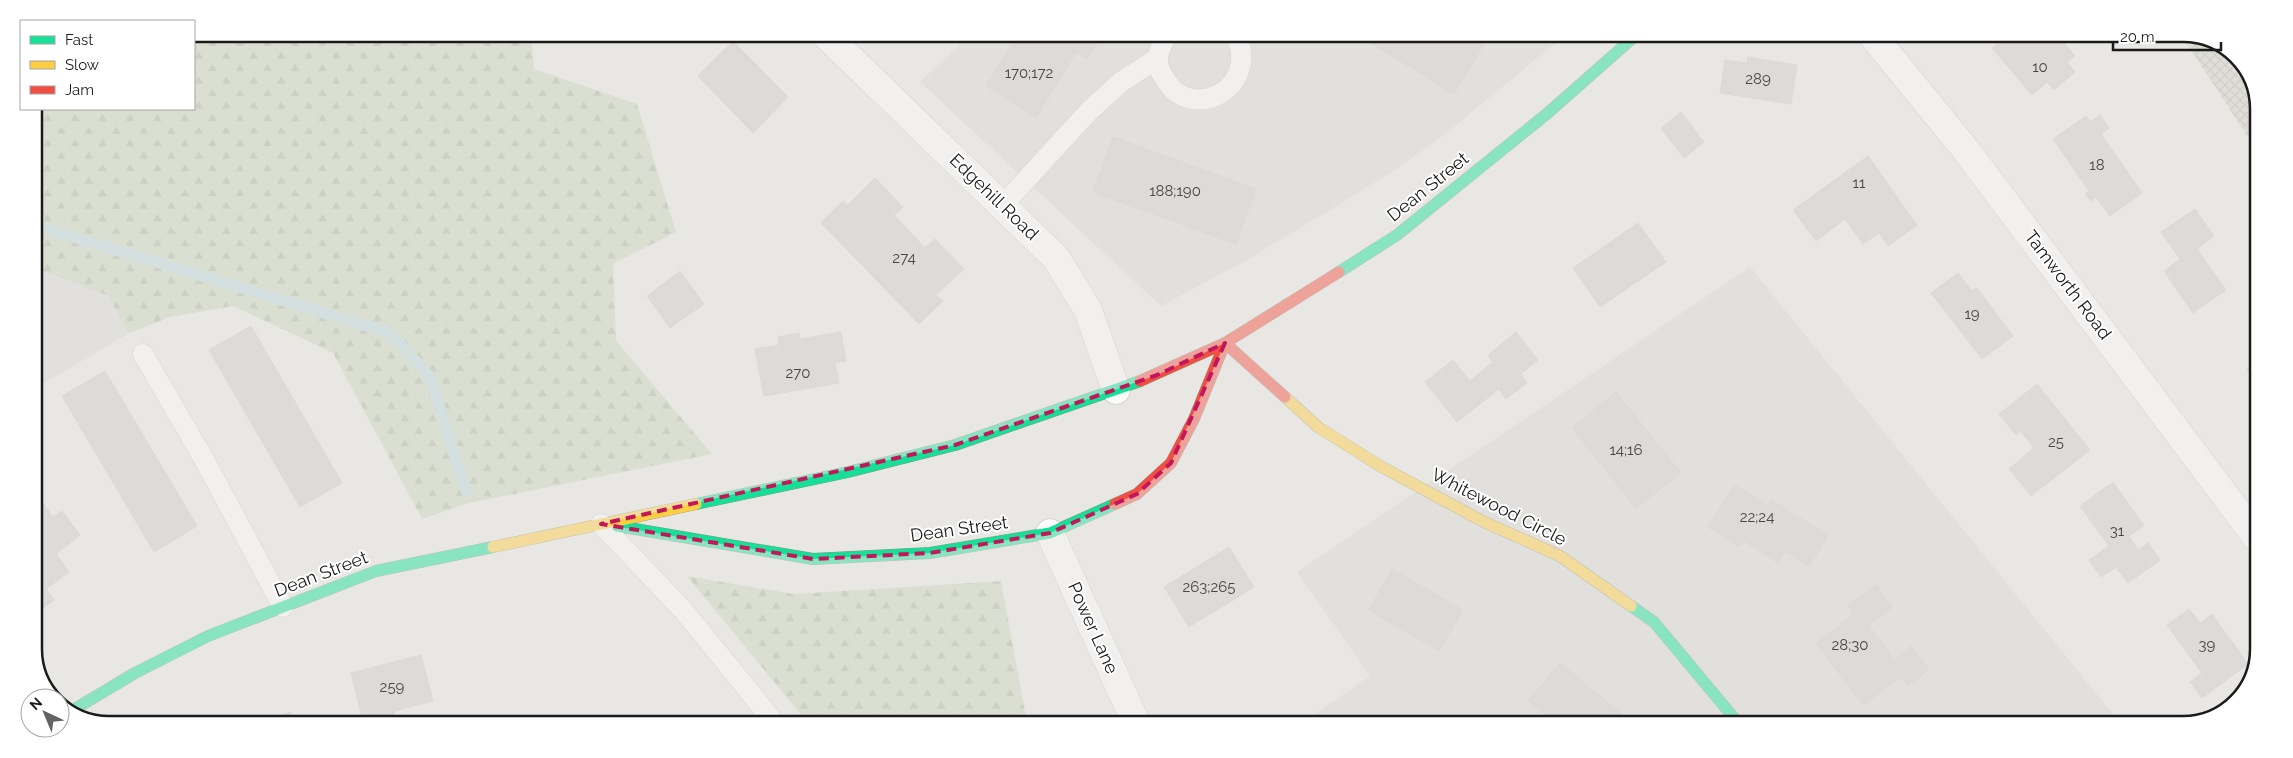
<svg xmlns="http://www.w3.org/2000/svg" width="2293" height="758" font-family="Raleway,sans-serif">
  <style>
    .residential { fill: #d8d7d5 }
    .construction { fill: url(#construction-cross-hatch) }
    .forest { fill: url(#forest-firs) }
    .parking { fill: #d9d8d7 }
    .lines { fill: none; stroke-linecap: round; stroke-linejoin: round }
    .stream { stroke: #b9d7da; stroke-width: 11 }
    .building { fill: #cecbc9; stroke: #ccc8c5 }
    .lane-casing { stroke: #c0bfbe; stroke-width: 21 }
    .street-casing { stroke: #c0bfbe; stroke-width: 29 }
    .fast-casing { stroke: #91917e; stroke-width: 12 }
    .slow-casing { stroke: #91917e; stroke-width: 12 }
    .jam-casing { stroke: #91917e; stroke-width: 12 }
    .lane { stroke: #fcfbfb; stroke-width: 20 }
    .street { stroke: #fcfbfb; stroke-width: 28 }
    .fast { stroke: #16e098; stroke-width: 11 }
    .slow { stroke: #ffcf43; stroke-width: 11 }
    .jam { stroke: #f24e42; stroke-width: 11 }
    .marked { fill: none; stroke: #c2185b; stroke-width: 4; stroke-dasharray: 10 6; stroke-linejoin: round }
    .labels { text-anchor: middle; stroke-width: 4; stroke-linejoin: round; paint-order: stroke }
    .number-label { font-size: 15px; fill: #484746 }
    .street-label { font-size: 18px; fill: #1b1b1b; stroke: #fff }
    .rim { fill: none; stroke: #1b1b1b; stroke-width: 2.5 }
  </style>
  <defs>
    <pattern id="construction-cross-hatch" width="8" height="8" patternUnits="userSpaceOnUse" patternTransform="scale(1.25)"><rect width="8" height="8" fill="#d2d0c6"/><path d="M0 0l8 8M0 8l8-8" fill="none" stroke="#b4b2aa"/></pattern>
    <pattern id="forest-firs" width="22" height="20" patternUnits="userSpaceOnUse" patternTransform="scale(1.25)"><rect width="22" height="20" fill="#c7d6bb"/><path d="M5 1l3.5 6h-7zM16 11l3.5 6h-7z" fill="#aab7a0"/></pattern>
  </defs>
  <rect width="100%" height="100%" fill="#e9e7e4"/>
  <path class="residential" d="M970 35 1564 36 1443 136 1389 174 1247 260 1161 306 920 82Z
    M1750 267 2121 724 1302 723 1370 676 1297 572Z"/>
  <path class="construction" d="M2182 36H2203L2241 60 2259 105V154Z"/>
  <path class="forest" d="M194 34H531L534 69 637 104 676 232 613 264 616 341 712 454 469 503 422 519 333 353 233 306 170 317 128 334 108 296 34 268V109H194Z
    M687 576 794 594 1001 581 1027 723 807 722Z"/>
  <path class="parking" d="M34 268 108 296 128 334 34 389Z"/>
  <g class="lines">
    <path class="stream" d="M34 225 390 333 430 377 466 491"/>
  </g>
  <path class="building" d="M1018 35H1103L1087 59 1076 52 1036 118 986 86Z
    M1358 35H1470L1484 44 1454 94Z
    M2006 36H2058L2075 56 2067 62 2075 72 2054 90 2047 82 2032 95 1992 48Z
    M733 41 788 97 753 133 698 76Z
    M1748 57 1797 65 1791 104 1720 93 1725 60 1747 63Z
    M1681 112 1704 142 1684 158 1661 128Z
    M2100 115 2109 128 2101 134 2142 193 2110 216 2096 197 2091 201 2085 194 2089 191 2053 139 2086 116 2090 122Z
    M1113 137 1256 189 1236 244 1093 192Z
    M1868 156 1917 225 1888 246 1879 233 1863 244 1845 219 1816 241 1793 210Z
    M875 178 903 207 894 215 925 248 935 239 964 269 936 295 943 301 919 324 821 223 843 201 847 206Z
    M2195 209 2214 236 2197 249 2226 290 2193 313 2164 271 2180 259 2161 232Z
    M1638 223 1666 262 1600 307 1573 268Z
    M680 271 704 304 670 328 647 296Z
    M1958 273 1972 291 1977 288 2013 336 1982 359 1931 293Z
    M251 326 342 483 300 507 209 350Z
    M841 332 846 361 835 363 839 383 764 396 755 349 779 345 778 337 799 333 800 339Z
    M1516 332 1538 360 1521 374 1527 383 1506 399 1499 389 1457 422 1425 382 1453 360 1470 381 1493 362 1488 355Z
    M2258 361V383L2247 369Z
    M105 371 197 526 154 552 62 396Z
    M2037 384 2090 450 2031 496 2009 469 2034 448 2021 431 2016 435 1999 414Z
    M1616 392 1681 473 1636 508 1572 428Z
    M2113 482 2144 526 2129 536 2138 550 2148 543 2160 560 2128 583 2116 567 2101 577 2089 560 2109 546 2080 506Z
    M1735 485 1768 506 1772 500 1828 536 1809 566 1786 551 1778 563 1743 540 1739 547 1708 527Z
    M34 491 53 517 62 511 80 535 56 554 69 572 46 589 54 600 36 613Z
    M1229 547 1254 587 1189 627 1164 587Z
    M1392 569 1463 610 1439 651 1369 610Z
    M1876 585 1892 607 1869 625 1894 660 1912 646 1929 670 1908 686 1901 677 1863 705 1816 643 1854 614 1848 606Z
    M2189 609 2200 623 2212 614 2248 664 2202 698 2190 682 2202 673 2167 625Z
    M421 655 433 701 394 711 397 722H363L351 673Z
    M1560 663 1622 714 1614 724 1555 723 1528 701Z
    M290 712 295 722H266Z"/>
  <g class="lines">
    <defs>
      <path id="lane" d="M1166 35C1163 42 1159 50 1158 57 1157 65 1161 73 1165 79 1190 123 1261 90 1236 35
        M1003 205 1089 111 1121 82 1158 58
        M143 354 205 461 283 607
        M601 524 683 610 774 722"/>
      <path id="street" d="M826 35 1056 258 1088 310 1116 390
        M1873 36 1965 149 2257 538
        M1050 533 1136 723"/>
      <path id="fast" d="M1339 272 1397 235 1549 112 1635 36
        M696 504 848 472 955 445 1140 381
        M617 526 813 559 930 553 1050 533 1115 504
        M1631 606 1654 622 1739 724
        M73 710 135 673 208 636 376 571 493 547"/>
      <path id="slow" d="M1285 397 1318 427 1380 466 1484 522 1560 556 1631 606
        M493 547 696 504"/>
      <path id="jam" d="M1140 381 1225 343 1339 272
        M1115 504 1137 494 1171 463 1194 419 1225 343 1285 397"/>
    </defs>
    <use href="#lane" class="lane-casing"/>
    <use href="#street" class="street-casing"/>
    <use href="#fast" class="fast-casing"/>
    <use href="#slow" class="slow-casing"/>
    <use href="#jam" class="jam-casing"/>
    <use href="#lane" class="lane"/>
    <use href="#street" class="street"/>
    <use href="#fast" class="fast"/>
    <use href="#slow" class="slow"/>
    <use href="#jam" class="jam"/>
  </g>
  <path d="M0 0H2293V758H0ZM1225 343 1171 463 1137 494 1050 533 930 553 813 559 601 524 955 445 1157 375Z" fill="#e9e7e4" fill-opacity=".55" fill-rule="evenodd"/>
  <path class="marked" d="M1225 343 1171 463 1137 494 1050 533 930 553 813 559 601 524 955 445 1157 375Z"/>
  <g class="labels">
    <g class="number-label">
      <text x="2040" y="72">10</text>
      <text x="1029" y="78">170;172</text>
      <text x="1758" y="84">289</text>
      <text x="2097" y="170">18</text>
      <text x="1859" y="188">11</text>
      <text x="1175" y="196">188;190</text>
      <text x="904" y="263">274</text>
      <text x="1972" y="319">19</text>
      <text x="798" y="378">270</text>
      <text x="2056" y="447">25</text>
      <text x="1626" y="455">14;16</text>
      <text x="1757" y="522">22;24</text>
      <text x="2117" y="536">31</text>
      <text x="1209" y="592">263;265</text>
      <text x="1850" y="650">28;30</text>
      <text x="2207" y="650">39</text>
      <text x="392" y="692">259</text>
    </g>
    <g class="street-label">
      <text transform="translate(1428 187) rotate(-39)" y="6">Dean Street</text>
      <text transform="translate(994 197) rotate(44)" y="6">Edgehill Road</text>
      <text transform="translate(2068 285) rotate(53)" y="6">Tamworth Road</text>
      <text transform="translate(1499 507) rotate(27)" y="6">Whitewood Circle</text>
      <text transform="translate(959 529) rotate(-8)" y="6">Dean Street</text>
      <text transform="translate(321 574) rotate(-21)" y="6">Dean Street</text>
      <text transform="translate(1093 628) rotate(66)" y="6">Power Lane</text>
    </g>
  </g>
  <path d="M0 0H2293V758H0ZM109 42H2183A67 67 0 0 1 2250 109V649A67 67 0 0 1 2183 716H109A67 67 0 0 1 42 649V109A67 67 0 0 1 109 42Z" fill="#fff" fill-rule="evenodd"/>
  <path class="rim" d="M109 42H2183A67 67 0 0 1 2250 109V649A67 67 0 0 1 2183 716H109A67 67 0 0 1 42 649V109A67 67 0 0 1 109 42Z"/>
  <rect x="20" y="20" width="175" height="90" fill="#ffffff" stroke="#a4a4a4"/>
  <rect x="30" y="36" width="25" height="8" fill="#16e098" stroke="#a4a4a4"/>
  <text x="65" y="45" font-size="15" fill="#1b1b1b">Fast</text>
  <rect x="30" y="61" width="25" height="8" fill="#ffcf43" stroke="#a4a4a4"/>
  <text x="65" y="70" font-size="15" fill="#1b1b1b">Slow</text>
  <rect x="30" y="86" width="25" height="8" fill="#f24e42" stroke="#a4a4a4"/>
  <text x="65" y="95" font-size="15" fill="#1b1b1b">Jam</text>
  <g transform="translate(45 713) rotate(316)"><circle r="24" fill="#ffffff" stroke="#a4a4a4"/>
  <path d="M0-4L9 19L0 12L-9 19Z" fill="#636261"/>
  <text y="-8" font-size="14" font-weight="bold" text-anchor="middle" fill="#1b1b1b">N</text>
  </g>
  <path d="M2113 42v8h108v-8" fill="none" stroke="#1b1b1b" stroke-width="2.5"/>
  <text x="2120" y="42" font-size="15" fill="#1b1b1b" stroke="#ffffff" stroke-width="4" paint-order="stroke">20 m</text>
</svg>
